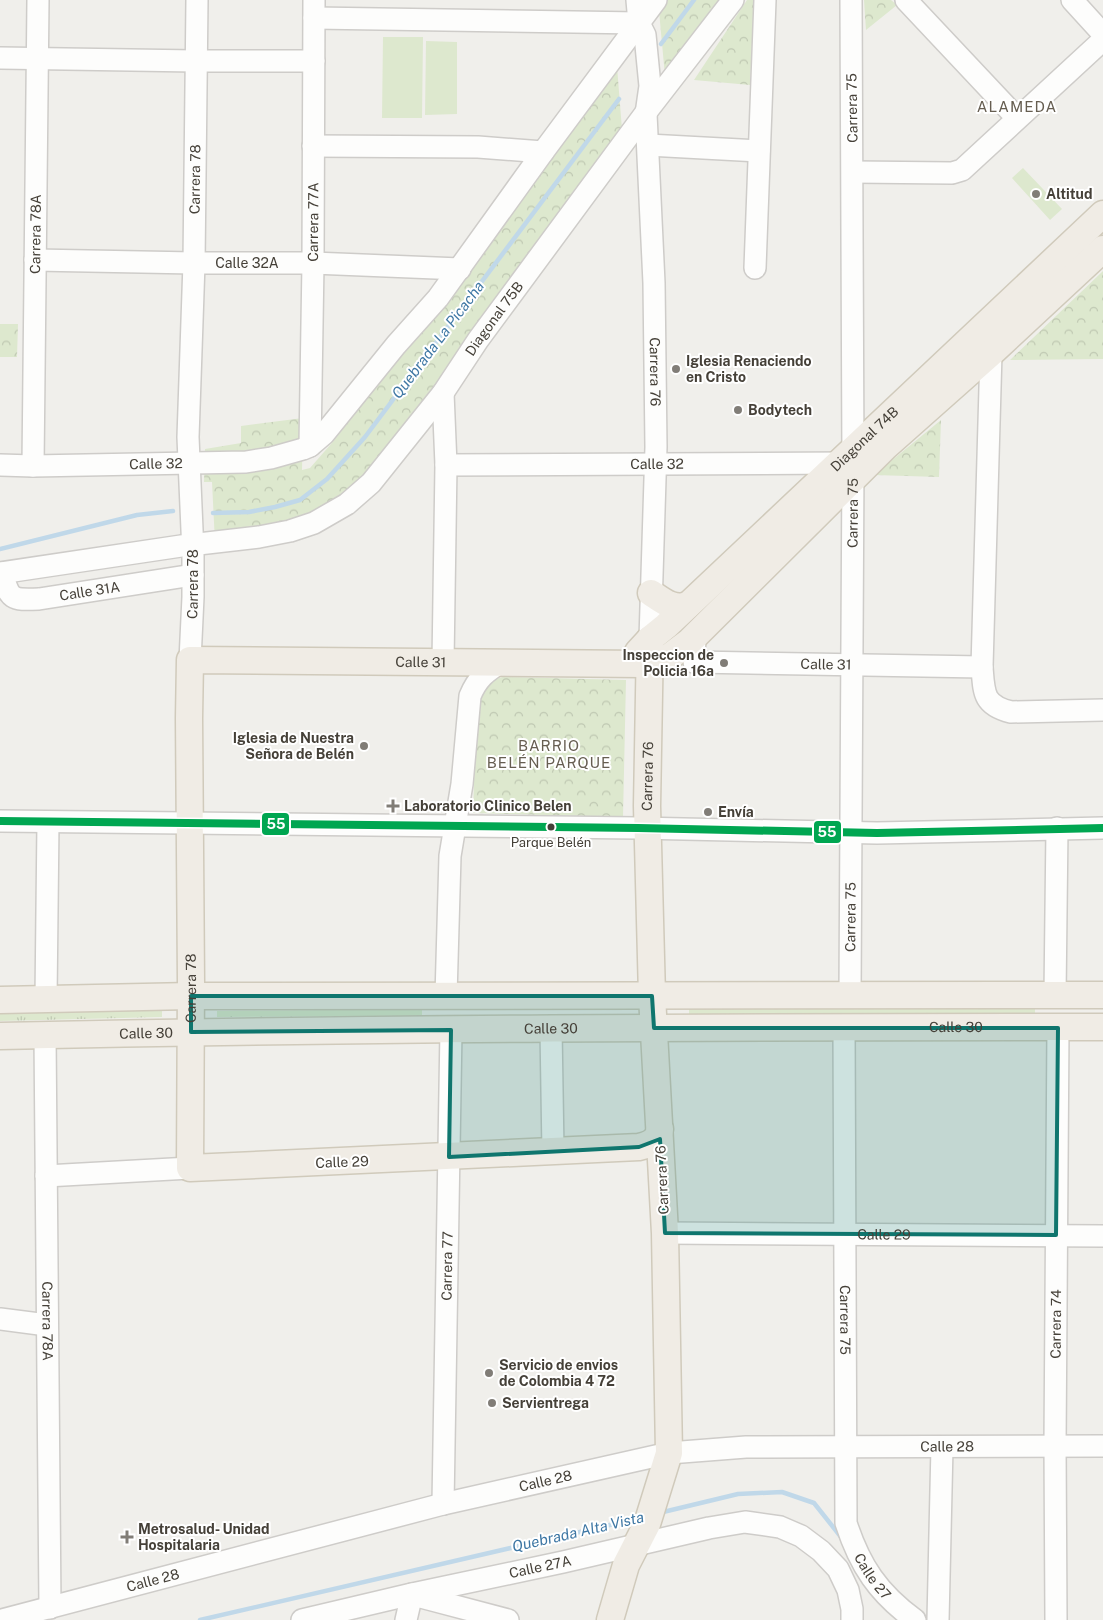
<svg xmlns="http://www.w3.org/2000/svg" width="1103" height="1620" font-family="'Public Sans',sans-serif">
  <style>
    .grass { fill: url(#grass-tufts) }
    .forest { fill: url(#forest-crowns) }
    .garden { fill: #dde8ce }
    .lines { fill: none; stroke-linecap: round; stroke-linejoin: round }
    .stream { stroke: #c0d8e9; stroke-width: 4.5 }
    .minor-casing { stroke: #ceccc9; stroke-width: 24 }
    .major-casing { stroke: #d0cabb; stroke-width: 29 }
    .minor { stroke: #fdfdfc; stroke-width: 21 }
    .major { stroke: #f0ece5; stroke-width: 26 }
    .bus-1-casing { stroke: #fff; stroke-width: 11 }
    .bus-1 { stroke: #00a651; stroke-width: 8 }
    .marked { fill: #0f766e; fill-opacity: 0.2; stroke: #0f766e; stroke-width: 4; stroke-linejoin: round }
    .poi-dot { fill: #817d77; stroke: #fff; stroke-width: 2 }
    .bus-dot { fill: #454038; stroke: #fff; stroke-width: 2 }
    .labels { text-anchor: middle; stroke-width: 4; stroke-linejoin: round; paint-order: stroke }
    .bus-label { font-size: 13px; fill: #454038; stroke: #fff }
    .street-label { font-size: 14px; fill: #454038; stroke: #fff }
    .poi-label { font-size: 14px; font-weight: bold; fill: #454038; stroke: #fff; text-anchor: start }
    .neighbourhood-label { font-size: 15px; letter-spacing: 1px; fill: #665e51; stroke: #fff }
    .water-label { font-size: 15px; font-style: italic; fill: #3e77a4; stroke: #fff }
    .line-badge { stroke: #fff; stroke-width: 2 }
    .badge-label { font-size: 14px; text-anchor: middle; font-weight: bold; fill: #fff }
  </style>
  <defs>
    <pattern id="grass-tufts" width="24" height="20" patternUnits="userSpaceOnUse" patternTransform="scale(1.25)"><rect width="24" height="20" fill="#dde8ce"/><path d="M3 7l-1-3M5 7V3M7 7l1-3M15 17l-1-3M17 17v-4M19 17l1-3" fill="none" stroke="#bfc8b2"/></pattern>
    <pattern id="forest-crowns" width="20" height="18" patternUnits="userSpaceOnUse" patternTransform="scale(1.25)"><rect width="20" height="18" fill="#dde8ce"/><path d="M2 6a3 3 0 1 1 6 0M12 15a3 3 0 1 1 6 0" fill="none" stroke="#bfc8b2"/></pattern>
  </defs>
  <rect width="100%" height="100%" fill="#f0efeb"/>
  <path class="grass" d="M689 1007H1035V1014H689Z
    M422 1009V1016L217 1017V1011Z
    M127 1010H162V1017L0 1021V1013Z"/>
  <path class="forest" d="M658 0H733L666 87Z
    M747 0H754L750 85 694 80Z
    M864 0H891L897 5 866 30Z
    M616 54 623 142 410 433 314 522 215 543 212 482H204L205 449 241 443V426L303 418 302 470 310 468 331 444 350 420Z
    M1103 271V359L1010 360Z
    M0 324H18L17 357H0Z
    M941 420 939 477 874 475Z
    M503 677 626 680 623 817 473 813 477 693 488 681Z"/>
  <path class="garden" d="M383 37H423L422 118H382Z
    M426 41 457 42V114L425 115Z
    M1023 168 1062 209 1050 220 1012 178Z"/>
  <g class="lines">
    <path class="stream" d="M661 44 694 0
      M213 513 249 512 275 507 300 500 327 479 365 437 619 99
      M0 549 137 515 173 511
      M659 1513 738 1494 782 1492 814 1503 841 1537
      M200 1620 640 1518"/>
    <defs>
      <g id="minor">
        <path id="s1" d="M637 0 639 23 645 35 650 86 646 114 654 283 656 447 650 639"/>
        <path d="M906 0 1017 118"/>
        <path d="M1072 0 1103 34"/>
        <path d="M314 18 639 23"/>
        <path d="M0 58 196 61H314"/>
        <path d="M648 145 759 151"/>
        <path d="M313 146 478 147 543 152"/>
        <path d="M853 172 952 173 962 170 1103 40"/>
        <path id="s2" d="M35 260 194 263H313L460 269"/>
        <path d="M755 268 765 0"/>
        <path d="M991 353 982 667C984 693 983 705 1011 712L1103 710"/>
        <path id="s3" d="M310 446 313 263 314 0"/>
        <path id="s4" d="M0 465 33 466 246 462 271 458 303 449 310 446 324 434 396 345 438 298 543 152 656 0"/>
        <path id="s5" d="M446 465 848 463"/>
        <path id="s6" d="M33 466 38 0"/>
        <path id="s7" d="M0 573 181 546 259 537 290 531 314 523 347 504 371 483 443 393 478 340 644 115 733 0"/>
        <path id="s8" d="M2 573C10 600 11 600 39 599L193 575"/>
        <path id="s9" d="M695 636 694 662 982 667"/>
        <path id="s10" d="M190 660 193 597V553L188 437 194 263 197 0"/>
        <path d="M443 662 446 465 443 393"/>
        <path d="M0 821 638 828 877 833 1103 828"/>
        <path id="s11" d="M850 995 853 463 851 0"/>
        <path d="M1055 995 1057 828"/>
        <path d="M446 996 450 856 462 784 470 696C477 679 486 671 502 662"/>
        <path d="M46 999 48 822"/>
        <path id="s12" d="M844 1028 846 1523C860 1566 878 1593 915 1620"/>
        <path d="M551 1029 553 1152"/>
        <path id="s13" d="M45 1035 50 1608"/>
        <path d="M46 1176 190 1168"/>
        <path id="s14" d="M665 1233 1103 1236"/>
        <path d="M0 1319 47 1325"/>
        <path id="s15" d="M443 1504 451 1030"/>
        <path d="M417 1596 508 1620"/>
        <path id="s16" d="M2 1620 443 1504 669 1453 746 1447 1103 1446"/>
        <path id="s17" d="M302 1620 412 1594 563 1562 709 1528 745 1522 780 1527 801 1536 821 1551 838 1569 848 1590 852 1609V1620"/>
        <path d="M406 1620 412 1594"/>
        <path d="M938 1620 942 1447"/>
        <path id="s18" d="M1056 1620 1055 1445 1058 1028"/>
      </g>
      <g id="major">
        <path d="M651 593C663 601 673 610 688 605"/>
        <path id="s19" d="M638 652 650 639 666 626 1103 214"/>
        <path d="M0 1000 191 996 1103 995"/>
        <path id="s20" d="M0 1036C368 1028 735 1027 1103 1027"/>
        <path id="s21" d="M660 1129C659 1140 649 1145 639 1147L190 1168 191 982 189 718 190 660 642 664 665 660 689 642 885 447 991 353 1103 249"/>
        <path id="s22" d="M610 1620 626 1565 647 1524 669 1453 665 1233 652 996 647 806 650 639"/>
      </g>
    </defs>
    <use href="#minor" class="minor-casing"/>
    <use href="#major" class="major-casing"/>
    <use href="#minor" class="minor"/>
    <use href="#major" class="major"/>
    <defs>
      <path id="bus-1" d="M0 821 638 828 877 833 1103 828"/>
    </defs>
    <use href="#bus-1" class="bus-1-casing"/>
    <use href="#bus-1" class="bus-1"/>
  </g>
  <path class="marked" d="M191 996H652L654 1028H1058L1056 1235 665 1233 660 1139 639 1147 449 1157 451 1030 191 1032Z"/>
  <g class="poi-dot">
    <circle cx="1036" cy="194" r="5"/>
    <circle cx="676" cy="369" r="5"/>
    <circle cx="738" cy="410" r="5"/>
    <circle cx="724" cy="663" r="5"/>
    <circle cx="364" cy="746" r="5"/>
    <path d="M390.5 798.5h5v5h5v5h-5v5h-5v-5h-5v-5h5z"/>
    <circle cx="708" cy="812" r="5"/>
    <circle cx="489" cy="1373" r="5"/>
    <circle cx="492" cy="1403" r="5"/>
    <path d="M124.5 1529.5h5v5h5v5h-5v5h-5v-5h-5v-5h5z"/>
  </g>
  <circle class="bus-dot" cx="551" cy="827" r="4.5"/>
  <g class="labels">
    <g class="bus-label">
      <text x="551" y="847">Parque Belén</text>
    </g>
    <g class="street-label">
      <text transform="translate(852 108) rotate(-91)" y="5">Carrera 75</text>
      <text dy="5" stroke="none"><textPath href="#s10" startOffset="481">Carrera 78</textPath></text>
      <text dy="5" stroke="none"><textPath href="#s3" startOffset="224">Carrera 77A</textPath></text>
      <text dy="5" stroke="none"><textPath href="#s6" startOffset="232">Carrera 78A</textPath></text>
      <text dy="5" stroke="none"><textPath href="#s2" startOffset="212">Calle 32A</textPath></text>
      <text dy="5" stroke="none"><textPath href="#s7" startOffset="594">Diagonal 75B</textPath></text>
      <text dy="5" stroke="none"><textPath href="#s1" startOffset="374">Carrera 76</textPath></text>
      <text dy="5" stroke="none"><textPath href="#s19" startOffset="311">Diagonal 74B</textPath></text>
      <text dy="5" stroke="none"><textPath href="#s4" startOffset="156">Calle 32</textPath></text>
      <text dy="5" stroke="none"><textPath href="#s5" startOffset="211">Calle 32</textPath></text>
      <text dy="5" stroke="none"><textPath href="#s11" startOffset="482">Carrera 75</textPath></text>
      <text dy="5" stroke="none"><textPath href="#s10" startOffset="76">Carrera 78</textPath></text>
      <text dy="5" stroke="none"><textPath href="#s8" startOffset="104">Calle 31A</textPath></text>
      <text dy="5" stroke="none"><textPath href="#s21" startOffset="1218">Calle 31</textPath></text>
      <text dy="5" stroke="none"><textPath href="#s9" startOffset="158">Calle 31</textPath></text>
      <text dy="5" stroke="none"><textPath href="#s22" startOffset="855">Carrera 76</textPath></text>
      <text dy="5" stroke="none"><textPath href="#s11" startOffset="78">Carrera 75</textPath></text>
      <text dy="5" stroke="none"><textPath href="#s21" startOffset="659">Carrera 78</textPath></text>
      <text dy="5" stroke="none"><textPath href="#s20" startOffset="956">Calle 30</textPath></text>
      <text dy="5" stroke="none"><textPath href="#s20" startOffset="551">Calle 30</textPath></text>
      <text dy="5" stroke="none"><textPath href="#s20" startOffset="146">Calle 30</textPath></text>
      <text transform="translate(342 1162) rotate(-2)" y="5">Calle 29</text>
      <text transform="translate(662 1180) rotate(-93)" y="5">Carrera 76</text>
      <text dy="5" stroke="none"><textPath href="#s14" startOffset="219">Calle 29</textPath></text>
      <text dy="5" stroke="none"><textPath href="#s15" startOffset="238">Carrera 77</textPath></text>
      <text dy="5" stroke="none"><textPath href="#s12" startOffset="292">Carrera 75</textPath></text>
      <text dy="5" stroke="none"><textPath href="#s13" startOffset="286">Carrera 78A</textPath></text>
      <text dy="5" stroke="none"><textPath href="#s18" startOffset="296">Carrera 74</textPath></text>
      <text dy="5" stroke="none"><textPath href="#s16" startOffset="966">Calle 28</textPath></text>
      <text dy="5" stroke="none"><textPath href="#s16" startOffset="561">Calle 28</textPath></text>
      <text dy="5" stroke="none"><textPath href="#s17" startOffset="244">Calle 27A</textPath></text>
      <text dy="5" stroke="none"><textPath href="#s12" startOffset="555">Calle 27</textPath></text>
      <text dy="5" stroke="none"><textPath href="#s16" startOffset="156">Calle 28</textPath></text>
    </g>
    <g class="poi-label">
      <text x="1046" y="199">Altitud</text>
      <text x="686" y="366">Iglesia Renaciendo<tspan x="686" dy="16">en Cristo</tspan></text>
      <text x="748" y="415">Bodytech</text>
      <text x="714" y="660" text-anchor="end">Inspeccion de<tspan x="714" dy="16">Policia 16a</tspan></text>
      <text x="354" y="743" text-anchor="end">Iglesia de Nuestra<tspan x="354" dy="16">Señora de Belén</tspan></text>
      <text x="404" y="811">Laboratorio Clinico Belen</text>
      <text x="718" y="817">Envía</text>
      <text x="499" y="1370">Servicio de envios<tspan x="499" dy="16">de Colombia 4 72</tspan></text>
      <text x="502" y="1408">Servientrega</text>
      <text x="138" y="1534">Metrosalud- Unidad<tspan x="138" dy="16">Hospitalaria</tspan></text>
    </g>
    <g class="neighbourhood-label">
      <text x="1017" y="112">ALAMEDA</text>
      <text x="549" y="751">BARRIO<tspan x="549" dy="17">BELÉN PARQUE</tspan></text>
    </g>
    <g class="water-label">
      <text transform="translate(438 340) rotate(-53)" y="5">Quebrada La Picacha</text>
      <text transform="translate(578 1532) rotate(-13)" y="5">Quebrada Alta Vista</text>
    </g>
  </g>
  <g class="line-badge">
    <rect x="261" y="812" width="29" height="24" rx="5" fill="#00a651"/>
    <rect x="813" y="820" width="29" height="24" rx="5" fill="#00a651"/>
  </g>
  <g class="badge-label">
    <text x="276" y="829">55</text>
    <text x="827" y="837">55</text>
  </g>
</svg>
